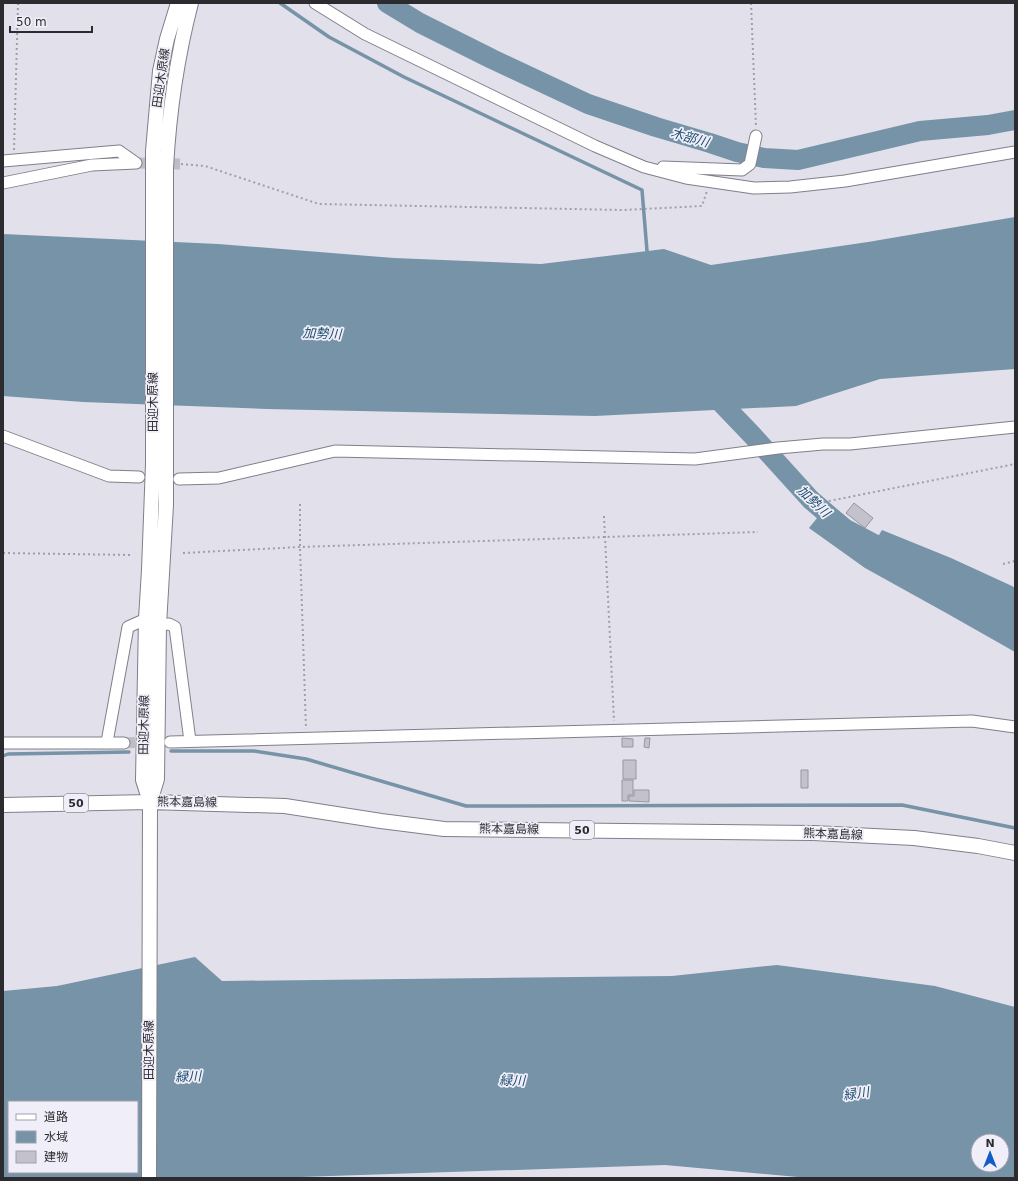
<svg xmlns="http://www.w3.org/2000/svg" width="1018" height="1181" font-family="'DejaVu Sans','Noto Sans JP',sans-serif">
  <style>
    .water { fill: #7693a8; fill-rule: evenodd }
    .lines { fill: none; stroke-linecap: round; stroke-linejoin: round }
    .stream { stroke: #7693a8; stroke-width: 3.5 }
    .river { stroke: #7693a8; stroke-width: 20 }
    .building { fill: #c3c1cc; stroke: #9897a1 }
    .minor-tunnel { stroke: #bebcc6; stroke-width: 11; stroke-dasharray: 11 5.5; stroke-linecap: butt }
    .minor-casing { stroke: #807f89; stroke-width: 13 }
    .major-casing { stroke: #807f89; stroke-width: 16 }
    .path { stroke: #a09fa7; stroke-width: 2; stroke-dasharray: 2 3; stroke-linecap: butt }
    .minor { stroke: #fff; stroke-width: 11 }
    .major { stroke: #fff; stroke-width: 14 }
    .labels { text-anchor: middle; stroke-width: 3.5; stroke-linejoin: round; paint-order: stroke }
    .shield { fill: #f0eef9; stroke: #67666c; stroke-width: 1 }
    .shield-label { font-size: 11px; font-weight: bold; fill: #2c2c30 }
    .street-label { font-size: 12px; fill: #2c2c30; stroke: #f0eef9 }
    .water-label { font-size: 13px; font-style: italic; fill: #1b4d6d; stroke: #f0eef9 }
  </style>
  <rect width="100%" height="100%" fill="#e2e0eb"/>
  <path class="water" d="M1015 217V369L880 379 796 406 595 416 267 409 83 402 3 396V234L218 244 394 258 541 264 664 249 711 265 868 242Z
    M822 512 863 545H873L882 530 951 558 1012 586 1015 588V652L948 614 865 568 809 528Z
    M195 957 222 981 672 976 777 965 935 986 1015 1007V1178H809L665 1165 271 1178H3V991L57 986ZM9 1102H137V1172H9ZM978 1141H1002V1165H978Z"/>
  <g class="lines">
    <path class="stream" d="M280 3 329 37 404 77 642 190 647 251
      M171 751H254L306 759 466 806 902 805 1015 828
      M3 756 8 754 129 752"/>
    <path class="river" d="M387 3 420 23 492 59 588 104 656 127 710 143 737 152 764 158 798 160 920 131 988 125 1015 120
      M708 389 753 436 811 500 844 528 897 556"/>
  </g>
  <path class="building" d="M854 503 873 518 865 528 846 513Z
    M622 738 633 739V747H622Z
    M645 738H650L649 748 644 747Z
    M623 760H636V779H623Z
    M801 770H808V788H801Z
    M622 780H633V795H628V801H622Z
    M634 790H649V802L629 801V796H634Z"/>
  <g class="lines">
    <path class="minor-tunnel" d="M136 163 181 164
      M124 743 151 742"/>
    <defs>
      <path id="minor" d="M315 3 365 34 595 146 644 167 686 178 754 188 790 187 845 181 1015 152
        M3 161 119 151 136 163
        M663 167 742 170 750 164 756 136
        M3 183 92 165 136 163
        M3 436 109 476 139 477
        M179 479 219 478 335 451 695 459 778 448 823 444H850L1015 427
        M159 625 169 624 175 627 190 741
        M107 742 128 627 146 619
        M170 742 972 721 1015 727
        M3 743H124"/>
      <path id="major" d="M150 802 157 779 159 625 166 505V168C169 112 177 57 191 3
        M3 805 150 802 285 806 381 821 444 829 813 833 914 838 978 846 1015 853
        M149 1178 150 802 143 780 146 619 149 570 153 464V151L160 71 167 39 178 3"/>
    </defs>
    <use href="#minor" class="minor-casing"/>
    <use href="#major" class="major-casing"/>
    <path class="path" d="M751 3 756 127
      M14 150 18 3
      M181 164 205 166 319 204 623 210 702 206 707 191
      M819 503 1015 464
      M300 504V547L306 729
      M604 516 614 721
      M3 553 133 555
      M183 553 300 547 758 532
      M1003 564 1015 561"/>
    <use href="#minor" class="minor"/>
    <use href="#major" class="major"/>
  </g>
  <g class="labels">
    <g class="shield">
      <rect x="64" y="794" width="24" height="18" rx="3"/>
      <rect x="570" y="821" width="24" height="18" rx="3"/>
    </g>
    <g class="shield-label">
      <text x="76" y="807">50</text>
      <text x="582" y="834">50</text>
    </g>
    <g class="street-label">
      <text transform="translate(161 78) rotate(-82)" y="4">田迎木原線</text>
      <text transform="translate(153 402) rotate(-90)" y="4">田迎木原線</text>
      <text transform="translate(144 725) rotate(-89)" y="4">田迎木原線</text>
      <text transform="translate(187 802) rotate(1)" y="4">熊本嘉島線</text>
      <text transform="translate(509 829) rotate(1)" y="4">熊本嘉島線</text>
      <text transform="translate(833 834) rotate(2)" y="4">熊本嘉島線</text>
      <text transform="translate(149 1050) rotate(-90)" y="4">田迎木原線</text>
    </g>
    <g class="water-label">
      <text transform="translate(690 137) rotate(16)" y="5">木部川</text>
      <text transform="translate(322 333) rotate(2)" y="5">加勢川</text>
      <text transform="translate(814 501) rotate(43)" y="5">加勢川</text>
      <text transform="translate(188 1076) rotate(-2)" y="5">緑川</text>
      <text transform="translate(512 1080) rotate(1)" y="5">緑川</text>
      <text transform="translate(856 1093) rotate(-8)" y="5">緑川</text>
    </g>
  </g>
  <rect width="1018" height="1181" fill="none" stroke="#2c2c30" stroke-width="8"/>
  <rect x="8" y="1101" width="130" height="72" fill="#f0eef9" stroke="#a2a0a9"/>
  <rect x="16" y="1114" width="20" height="6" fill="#ffffff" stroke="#a2a0a9"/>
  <text x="44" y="1121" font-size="12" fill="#2c2c30">道路</text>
  <rect x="16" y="1131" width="20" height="12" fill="#7693a8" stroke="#a2a0a9"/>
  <text x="44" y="1141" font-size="12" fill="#2c2c30">水域</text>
  <rect x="16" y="1151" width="20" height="12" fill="#c3c1cc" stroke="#a2a0a9"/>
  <text x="44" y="1161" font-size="12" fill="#2c2c30">建物</text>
  <g transform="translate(990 1153)"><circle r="19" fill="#f0eef9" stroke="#a2a0a9"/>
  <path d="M0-3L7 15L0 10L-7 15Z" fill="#125cc6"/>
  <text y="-6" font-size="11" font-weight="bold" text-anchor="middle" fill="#2c2c30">N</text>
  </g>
  <path d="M10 26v6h82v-6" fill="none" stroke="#2c2c30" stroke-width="2"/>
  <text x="16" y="26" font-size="12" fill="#2c2c30" stroke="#f0eef9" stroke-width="3" paint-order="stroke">50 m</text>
</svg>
